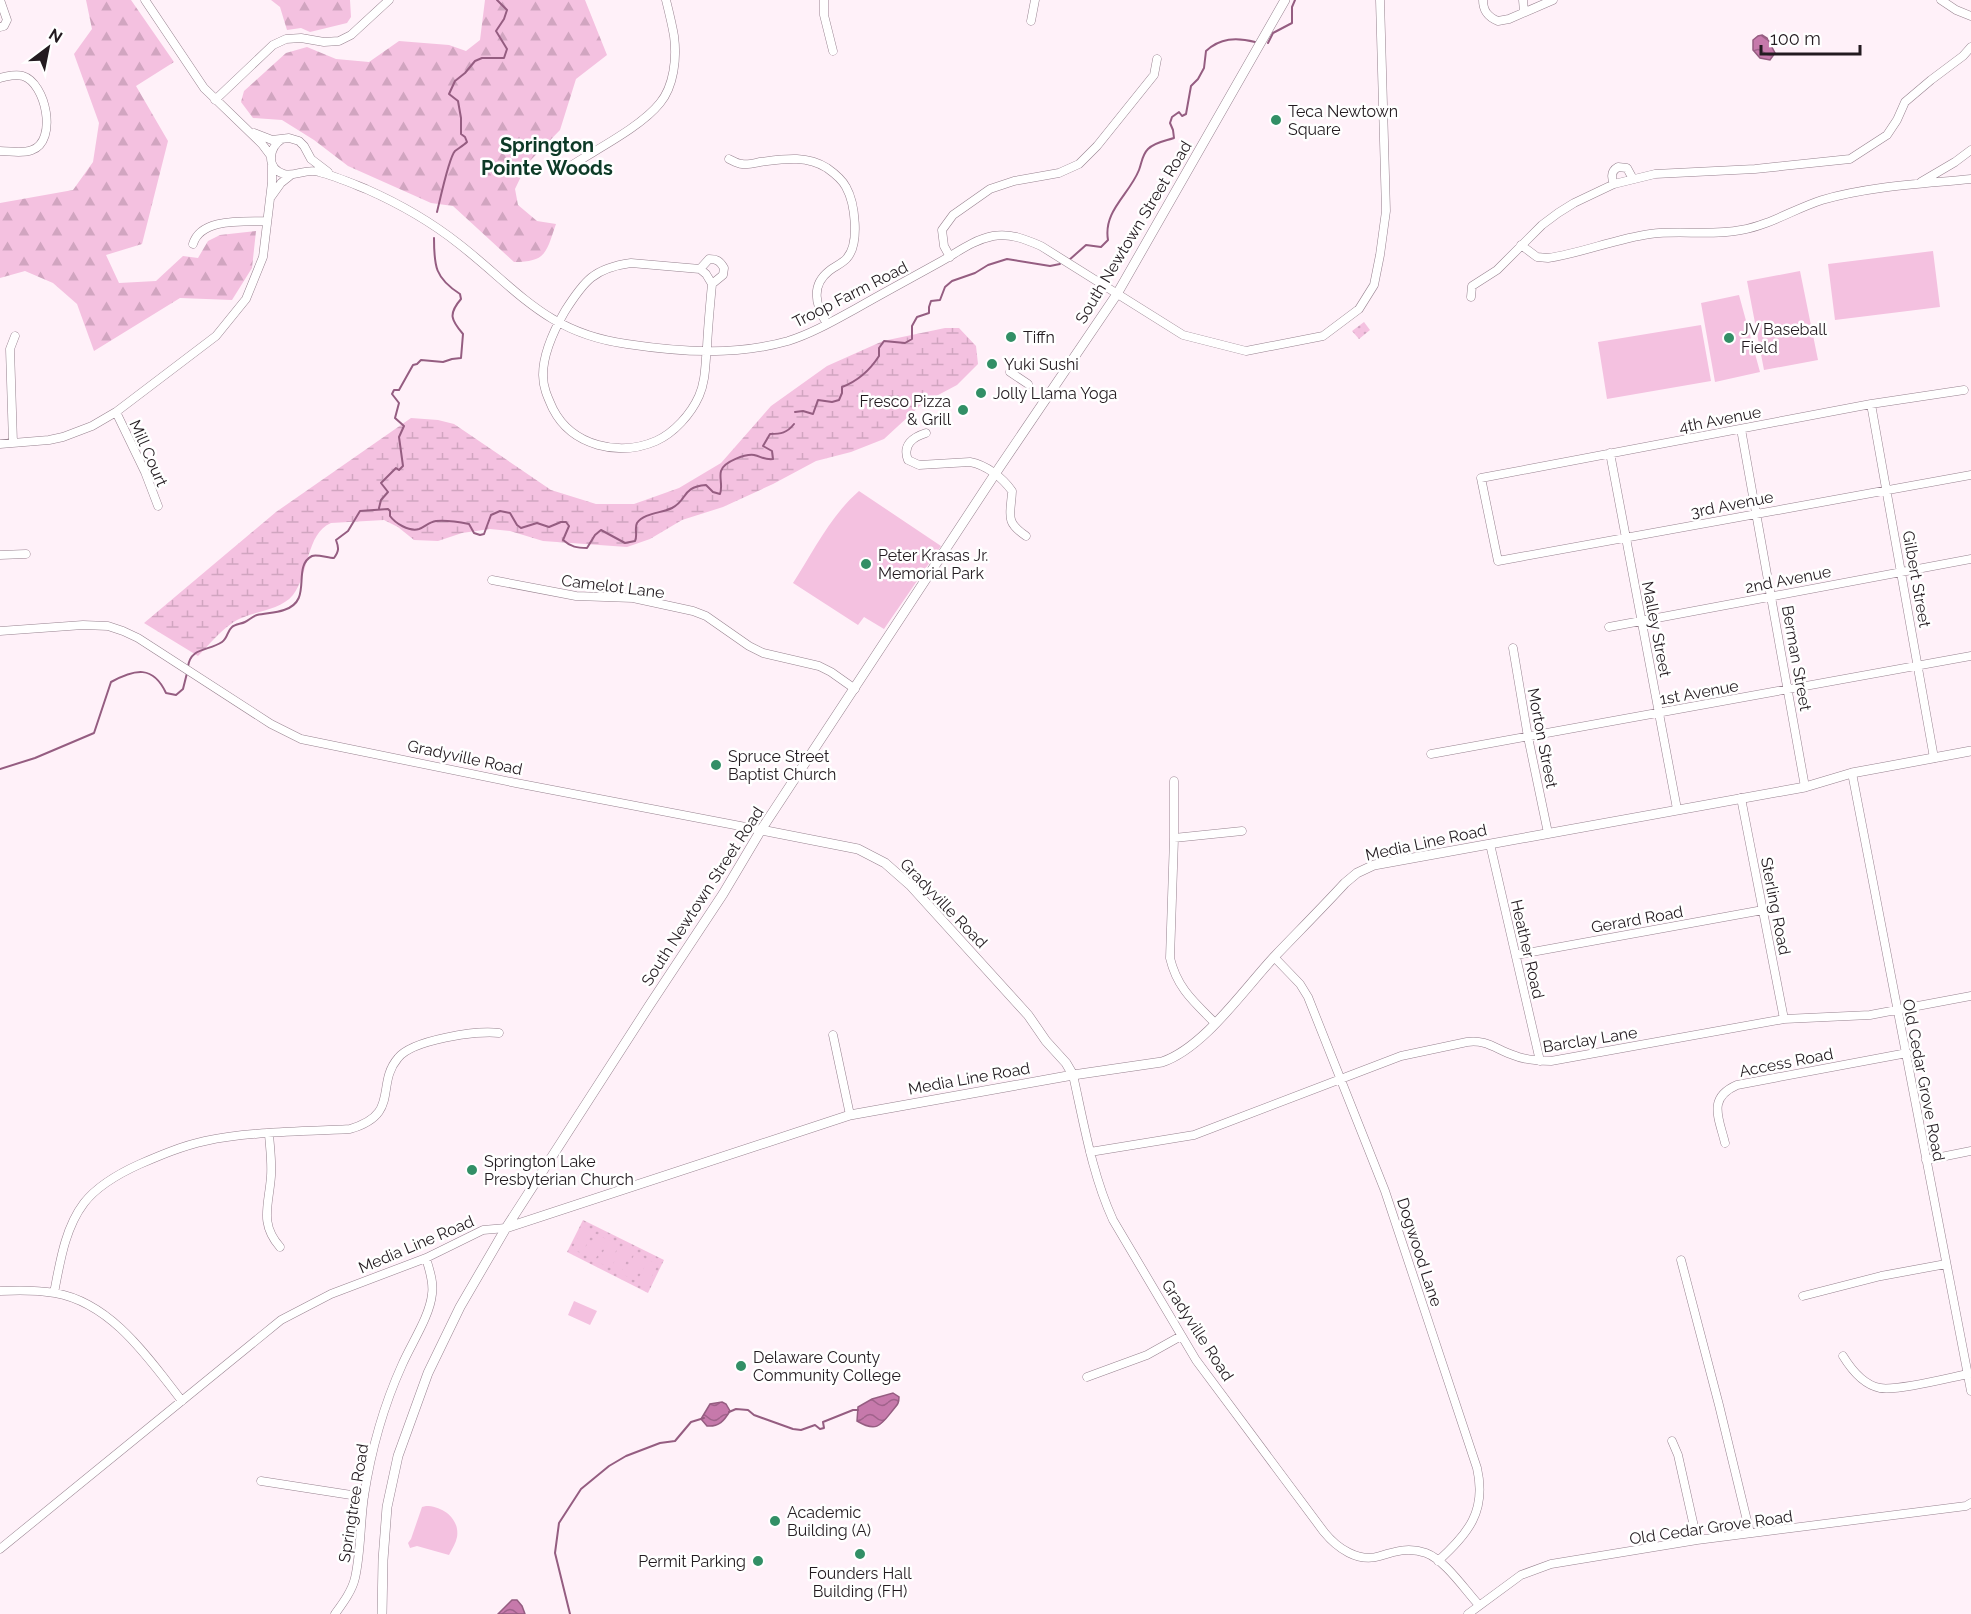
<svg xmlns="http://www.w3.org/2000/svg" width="1971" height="1614" font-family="Raleway,sans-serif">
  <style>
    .forest { fill: url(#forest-firs) }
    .wetland { fill: url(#wetland-marsh) }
    .park { fill: url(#park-dots) }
    .pitch { fill: #f4c1e0 }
    .water { fill: url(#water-waves); stroke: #955d81; stroke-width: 1.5 }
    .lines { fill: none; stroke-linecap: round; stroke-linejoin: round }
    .stream { stroke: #955d81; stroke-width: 2 }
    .minor-casing { stroke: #97828f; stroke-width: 9 }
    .major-casing { stroke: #97828f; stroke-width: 10 }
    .minor { stroke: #fff; stroke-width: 8 }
    .major { stroke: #fff; stroke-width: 9 }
    .poi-dot { fill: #328f66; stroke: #fff; stroke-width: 2 }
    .labels { text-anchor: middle; stroke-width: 5; stroke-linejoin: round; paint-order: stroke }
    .poi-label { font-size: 16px; fill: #231b20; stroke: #fff; text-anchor: start }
    .street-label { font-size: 16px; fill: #231b20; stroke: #fff }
    .quarter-label { font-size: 20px; font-weight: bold; fill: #0d3a27; stroke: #fff }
  </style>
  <defs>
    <pattern id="forest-firs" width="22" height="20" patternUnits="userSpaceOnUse" patternTransform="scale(1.5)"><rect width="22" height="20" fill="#f4c1e0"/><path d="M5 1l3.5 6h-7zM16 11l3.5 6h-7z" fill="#d1a5c0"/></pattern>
    <pattern id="wetland-marsh" width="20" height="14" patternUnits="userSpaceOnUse" patternTransform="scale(1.5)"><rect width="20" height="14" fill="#f4c1e0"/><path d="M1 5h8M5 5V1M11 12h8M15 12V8" fill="none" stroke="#d1a5c0"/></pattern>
    <pattern id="park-dots" width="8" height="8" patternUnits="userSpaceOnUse" patternTransform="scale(1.5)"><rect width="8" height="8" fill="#f4c1e0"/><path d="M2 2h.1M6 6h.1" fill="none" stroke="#d1a5c0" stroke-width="1.8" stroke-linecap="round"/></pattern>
    <pattern id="water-waves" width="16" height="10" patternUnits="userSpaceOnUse" patternTransform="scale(1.5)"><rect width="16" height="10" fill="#c679ab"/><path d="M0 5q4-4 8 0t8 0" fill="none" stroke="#a0628b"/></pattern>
  </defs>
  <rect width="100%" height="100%" fill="#fff1f9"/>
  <path class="forest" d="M86 0H131L174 62 136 86 168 141 142 244 106 255 119 283 156 281 183 256 198 258 208 241 220 235 256 231 252 268 232 300 180 298 94 351 77 304 53 283 25 271 0 278V203L73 190 93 162 99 123 74 54 92 29Z
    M271 0H350L351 17 347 23 310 32 301 28 287 30 280 7Z
    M485 0H585L607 55 576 79 560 130 527 164 515 189 518 205 537 221 556 224C546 252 547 262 514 262L453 206 431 203 348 166 314 140 282 120 253 118 241 102 244 91 286 53 307 47 336 59 369 62 399 41 449 45 466 51 480 40Z"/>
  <path class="wetland" d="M945 328H959L976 346 978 364 957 385 923 403 884 439 851 452 816 461 773 484 723 507 682 520 650 539 627 547 543 541 510 531 490 529 462 533 438 541 414 540 398 527 384 520 331 523C306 533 309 575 293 595 278 613 249 610 231 624 219 632 208 646 198 656L144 623 276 512 411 418 438 420 454 424 551 490 596 504H634L679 488 721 463 771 406 827 366 883 341Z"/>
  <path class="park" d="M1364 322 1370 330 1359 339 1352 331Z
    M583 1220 664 1260 648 1293 567 1252Z"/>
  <path class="pitch" d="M1933 251 1940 307 1835 320 1828 264Z
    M1800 271 1818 360 1764 370 1747 281Z
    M1739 295 1760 372 1715 382 1701 303Z
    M1701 325 1711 381 1607 399 1598 342Z
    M859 491 941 546 884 629 864 617 858 625 793 583C813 552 831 515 859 491Z
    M583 1227 593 1232 582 1253 572 1249Z
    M596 1234 606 1239 595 1260 585 1255Z
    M609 1240 619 1245 608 1267 598 1262Z
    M622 1246 631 1251 621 1273 611 1268Z
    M635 1253 645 1258 634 1280 624 1275Z
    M648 1260 658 1264 647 1286 637 1281Z
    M574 1301 597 1311 590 1325 568 1315Z
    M426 1506C443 1506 460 1519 457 1537 456 1543 452 1549 449 1555L417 1546 410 1548 408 1543 411 1539 422 1507Z"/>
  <path class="water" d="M1762 35 1767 38 1775 53 1770 60 1760 58 1753 50V40L1758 36Z
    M893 1393 899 1397C899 1404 897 1405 893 1410 881 1425 877 1433 857 1421L858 1407 872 1399Z
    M722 1402 726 1404 730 1411C724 1421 719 1427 707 1426L701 1419 710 1404Z
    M512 1600H517L522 1606 525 1614H498Z"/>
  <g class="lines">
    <path class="stream" d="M1268 43 1273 33 1292 23V7L1295 0
      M437 212C440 200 449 157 455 151 459 148 464 145 467 142L465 137 461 134V118L458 101 449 94 455 81 465 73 475 61 482 58H504L507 49 496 31 504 19 507 10 497 0
      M1068 261 1086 245 1101 247 1108 240C1103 211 1129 195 1139 170 1142 162 1142 155 1148 149 1155 142 1165 141 1174 138L1173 130 1170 123 1172 117 1179 112 1182 116 1186 114 1191 86 1198 79 1204 68 1206 51C1220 38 1236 37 1255 42
      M795 412 803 411 813 414 818 400 832 402 839 400 842 393V387C858 381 870 370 879 356V348L884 341 905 343 912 339V326L917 317 929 313V307L931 301 940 300 945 287 952 281 975 273 988 265 1007 259 1050 266 1060 264
      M379 508 381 500 388 492 381 483 396 468 399 470 403 466 399 437 404 426 395 418 399 403 392 394 394 390H399L413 365 417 364 421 360 443 362 452 359 461 358 463 334C451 320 448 314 461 299L460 294C435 278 434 266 434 238
      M188 667C190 647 209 651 222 642 228 638 227 631 232 627 235 624 241 624 245 622 249 620 253 616 257 615 266 613 276 613 284 610 314 601 291 567 312 556 317 554 328 558 334 558 339 551 339 548 336 540L348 531 360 511 388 509 390 511V516C395 523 409 532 419 529 425 527 429 522 436 521 447 520 459 522 469 524L474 533 480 535 484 534 491 515 500 511 510 513 517 525 521 528 537 523 549 527 561 522H566L569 526 563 540C571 547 577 548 587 548L595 535 601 530 625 543 635 541C638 535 634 529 637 523 644 513 662 513 672 508 688 500 681 487 706 485L713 492 720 494C723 486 719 478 721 471 724 461 746 454 754 455 762 457 765 460 773 459L772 451 763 446 770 434C781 434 787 433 794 424
      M0 769 35 758 94 733 111 682C135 669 153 665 166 693L176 695 183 689 187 673
      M729 1412 736 1409 748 1410 754 1415 793 1429 801 1430 815 1425 820 1429 824 1428 823 1422 853 1410H858
      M570 1614 555 1553 559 1523 581 1489 609 1466 626 1456 660 1443 675 1441 691 1422 704 1418"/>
    <defs>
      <path id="minor" d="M145 0 204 88 262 144 271 156
        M824 0V15L833 51
        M1483 0C1483 11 1488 17 1498 21L1509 19 1553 0
        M1523 0 1524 12
        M1941 0 1956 10 1971 16
        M1031 21 1035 0
        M0 27 4 26 7 20 0 0
        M0 78C6 76 17 74 23 76 46 83 58 141 32 150 22 154 11 151 0 151
        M215 100 273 45 286 39 301 38 324 42 339 41 351 35 389 0
        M254 133 272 140 289 138 299 141 304 146 311 159 328 172
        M282 139C268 148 266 169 284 174 295 177 306 168 319 172 335 176 351 183 366 189 400 204 430 221 459 244 518 290 546 333 627 344 680 352 735 356 788 341 813 333 835 320 857 308 885 292 913 277 940 262 958 252 973 240 993 236 1010 233 1025 239 1041 246L1183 335 1246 351 1323 336 1359 309 1374 285 1380 255 1386 211 1380 0
        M729 159C733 161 738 164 742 164 748 165 755 163 760 162 784 159 806 155 827 168 834 173 842 179 846 187 855 203 860 243 847 258 843 263 834 267 829 271 810 286 816 306 827 324
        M569 167C595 150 641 127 660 103 674 86 677 58 674 36 672 24 669 12 666 0
        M1921 182 1955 162 1971 150
        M1614 184C1611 177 1611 171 1618 167L1627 168 1633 179
        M271 197 281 183 291 175
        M193 244C201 217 245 222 267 221
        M1521 245 1537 257 1548 258C1582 253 1615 239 1650 234 1680 230 1711 236 1741 230 1770 225 1794 209 1822 200 1870 186 1921 184 1971 179
        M950 257 944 246 942 230 953 215 990 189 1014 181 1059 173 1079 164 1097 146 1154 75 1157 59
        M631 263 700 269 706 274 712 284C710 305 708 326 707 347 705 364 706 380 699 396 691 414 674 433 656 441 619 457 572 446 553 409 548 398 543 388 543 375 543 353 554 330 565 311 584 281 594 268 631 263Z
        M700 269 709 259C717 259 720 261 724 268L723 275 712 284
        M1471 297 1472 286 1497 270 1542 225 1558 213 1574 203 1614 184 1655 174 1755 169 1850 159 1887 135 1897 120 1905 102 1931 80 1963 56 1971 47
        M1010 372 1028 384
        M1964 390 1871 404 1481 478 1498 561 1971 475
        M1871 404 1934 758
        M116 412 145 472 158 506
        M1741 429 1805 787
        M926 433C913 437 902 445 908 460L919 465 970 462C986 465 1002 477 1012 491 1011 515 1004 521 1026 536
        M13 443 10 349 15 336
        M0 444 49 440 63 437 92 426 116 412 216 336 246 299 263 257 272 182V165
        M1610 453 1677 809
        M0 555 26 554
        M492 580 576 596 633 598 693 611 706 616 749 646 763 653 819 666 831 672 855 689
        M1609 627 1971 559
        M0 631 83 625 108 626 123 631 138 638 271 724 301 739 516 783 761 830
        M1513 648 1528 737 1548 833
        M1431 754 1971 656
        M1852 773 1971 1391
        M1174 781V838L1170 958C1177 988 1194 1002 1215 1023
        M1741 798 1784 1019
        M1174 838 1242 831
        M1490 844 1540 1061
        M1516 955 1763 910
        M1274 957 1300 984 1308 997 1385 1191 1477 1468C1487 1511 1468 1534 1438 1561
        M833 1035 850 1115
        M1073 1075C1084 1124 1092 1174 1113 1220L1196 1360 1324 1532C1337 1548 1358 1563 1380 1556 1396 1551 1409 1547 1426 1553 1445 1560 1465 1590 1479 1605
        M269 1134C270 1148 272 1162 271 1176 269 1205 259 1223 280 1247
        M1725 1143C1719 1118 1707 1098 1737 1085L1907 1053
        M1090 1152 1194 1135 1401 1056 1467 1042C1485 1039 1496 1049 1513 1055 1525 1060 1538 1061 1551 1061L1784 1019 1870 1015 1971 996
        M1926 1160 1971 1151
        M1681 1260 1719 1405 1750 1533
        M0 1291C19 1290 37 1290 55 1293 112 1303 149 1359 182 1401
        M54 1293C60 1262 65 1228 84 1203 98 1185 120 1173 140 1164 161 1155 182 1146 205 1141 252 1131 302 1132 350 1129 401 1114 375 1085 398 1058 412 1040 477 1030 499 1033
        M1803 1296 1881 1276 1946 1264
        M1843 1356C1851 1369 1864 1385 1880 1388 1898 1391 1948 1378 1968 1374
        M1087 1377 1147 1355 1181 1336
        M1672 1441 1678 1455 1697 1540
        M261 1481 364 1497
        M0 1549 281 1320 331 1294 426 1258 483 1230 506 1228
        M335 1614C343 1603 352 1591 355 1578 361 1552 360 1523 364 1496 371 1451 383 1407 402 1365 411 1344 430 1316 432 1294 434 1282 429 1269 426 1258
        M1468 1614 1521 1575 1551 1564 1697 1540 1966 1506 1971 1503"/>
      <path id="major" d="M761 830 858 849 885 863 910 885 1028 1015 1046 1041 1066 1063 1073 1075
        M506 1228 850 1115 1073 1075 1162 1062C1204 1048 1244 989 1275 956 1298 932 1322 908 1345 883L1357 873 1374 865 1805 787 1852 773 1971 751
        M382 1614 383 1560 387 1507 398 1456 428 1373 460 1307 506 1228 649 1006 723 894 761 830 995 474 1117 294 1285 0"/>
    </defs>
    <use href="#minor" class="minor-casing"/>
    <use href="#major" class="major-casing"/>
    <use href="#minor" class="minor"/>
    <use href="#major" class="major"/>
  </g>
  <g class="poi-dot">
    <circle cx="1276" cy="120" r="6"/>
    <circle cx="1011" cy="337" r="6"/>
    <circle cx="1729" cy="338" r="6"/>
    <circle cx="992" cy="364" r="6"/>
    <circle cx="981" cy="393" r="6"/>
    <circle cx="963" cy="410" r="6"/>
    <circle cx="866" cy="564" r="6"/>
    <circle cx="716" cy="765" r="6"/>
    <circle cx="472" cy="1170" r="6"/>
    <circle cx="741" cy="1366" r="6"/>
    <circle cx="775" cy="1521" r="6"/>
    <circle cx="860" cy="1554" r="6"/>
    <circle cx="758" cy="1561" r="6"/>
  </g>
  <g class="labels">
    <g class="poi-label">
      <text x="1288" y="117">Teca Newtown<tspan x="1288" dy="18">Square</tspan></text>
      <text x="1741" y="335">JV Baseball<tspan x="1741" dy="18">Field</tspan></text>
      <text x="1023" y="343">Tiffn</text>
      <text x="1004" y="370">Yuki Sushi</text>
      <text x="993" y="399">Jolly Llama Yoga</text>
      <text x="951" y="407" text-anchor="end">Fresco Pizza<tspan x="951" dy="18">&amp; Grill</tspan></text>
      <text x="878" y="561">Peter Krasas Jr.<tspan x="878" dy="18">Memorial Park</tspan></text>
      <text x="728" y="762">Spruce Street<tspan x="728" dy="18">Baptist Church</tspan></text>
      <text x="484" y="1167">Springton Lake<tspan x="484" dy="18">Presbyterian Church</tspan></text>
      <text x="753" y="1363">Delaware County<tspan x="753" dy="18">Community College</tspan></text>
      <text x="787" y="1518">Academic<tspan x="787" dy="18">Building (A)</tspan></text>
      <text x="746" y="1567" text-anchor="end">Permit Parking</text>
      <text x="860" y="1579" text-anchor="middle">Founders Hall<tspan x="860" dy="18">Building (FH)</tspan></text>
    </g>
    <g class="street-label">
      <text transform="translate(1133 232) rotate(-59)" y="6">South Newtown Street Road</text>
      <text transform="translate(850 294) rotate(-27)" y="6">Troop Farm Road</text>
      <text transform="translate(1720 419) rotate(-11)" y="6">4th Avenue</text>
      <text transform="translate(149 453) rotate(66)" y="6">Mill Court</text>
      <text transform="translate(1732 504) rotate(-11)" y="6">3rd Avenue</text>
      <text transform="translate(1788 579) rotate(-11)" y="6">2nd Avenue</text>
      <text transform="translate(1917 579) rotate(80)" y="6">Gilbert Street</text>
      <text transform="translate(613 586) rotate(7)" y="6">Camelot Lane</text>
      <text transform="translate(1657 629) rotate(79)" y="6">Malley Street</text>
      <text transform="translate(1797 658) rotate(80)" y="6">Berman Street</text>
      <text transform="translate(1699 692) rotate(-10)" y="6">1st Avenue</text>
      <text transform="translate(1543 738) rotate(79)" y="6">Morton Street</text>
      <text transform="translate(465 757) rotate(12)" y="6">Gradyville Road</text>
      <text transform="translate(1426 842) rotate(-12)" y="6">Media Line Road</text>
      <text transform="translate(702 896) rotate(-57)" y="6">South Newtown Street Road</text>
      <text transform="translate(944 903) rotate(46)" y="6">Gradyville Road</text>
      <text transform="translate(1776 906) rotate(79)" y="6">Sterling Road</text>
      <text transform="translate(1637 919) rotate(-10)" y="6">Gerard Road</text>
      <text transform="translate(1528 949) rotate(77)" y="6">Heather Road</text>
      <text transform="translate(1590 1039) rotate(-9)" y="6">Barclay Lane</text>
      <text transform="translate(1786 1062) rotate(-11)" y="6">Access Road</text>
      <text transform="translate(969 1078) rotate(-10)" y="6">Media Line Road</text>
      <text transform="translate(1924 1080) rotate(79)" y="6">Old Cedar Grove Road</text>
      <text transform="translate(416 1244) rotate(-23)" y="6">Media Line Road</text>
      <text transform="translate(1420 1252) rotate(72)" y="6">Dogwood Lane</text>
      <text transform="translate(1198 1330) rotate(57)" y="6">Gradyville Road</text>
      <text transform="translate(353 1503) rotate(-81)" y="6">Springtree Road</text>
      <text transform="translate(1711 1527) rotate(-8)" y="6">Old Cedar Grove Road</text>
    </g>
    <g class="quarter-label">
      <text x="547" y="152">Springton<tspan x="547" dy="23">Pointe Woods</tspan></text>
    </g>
  </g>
  <g transform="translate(48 48) rotate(32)" stroke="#ffffff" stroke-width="4.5" paint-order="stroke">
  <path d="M0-4.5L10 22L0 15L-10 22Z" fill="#231b20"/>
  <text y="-9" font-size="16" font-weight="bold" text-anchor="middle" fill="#231b20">N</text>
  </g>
  <path d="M1761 45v9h99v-9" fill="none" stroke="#231b20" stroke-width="3"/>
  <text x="1770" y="45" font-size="18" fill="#231b20" stroke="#ffffff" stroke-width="4.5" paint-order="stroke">100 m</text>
</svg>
